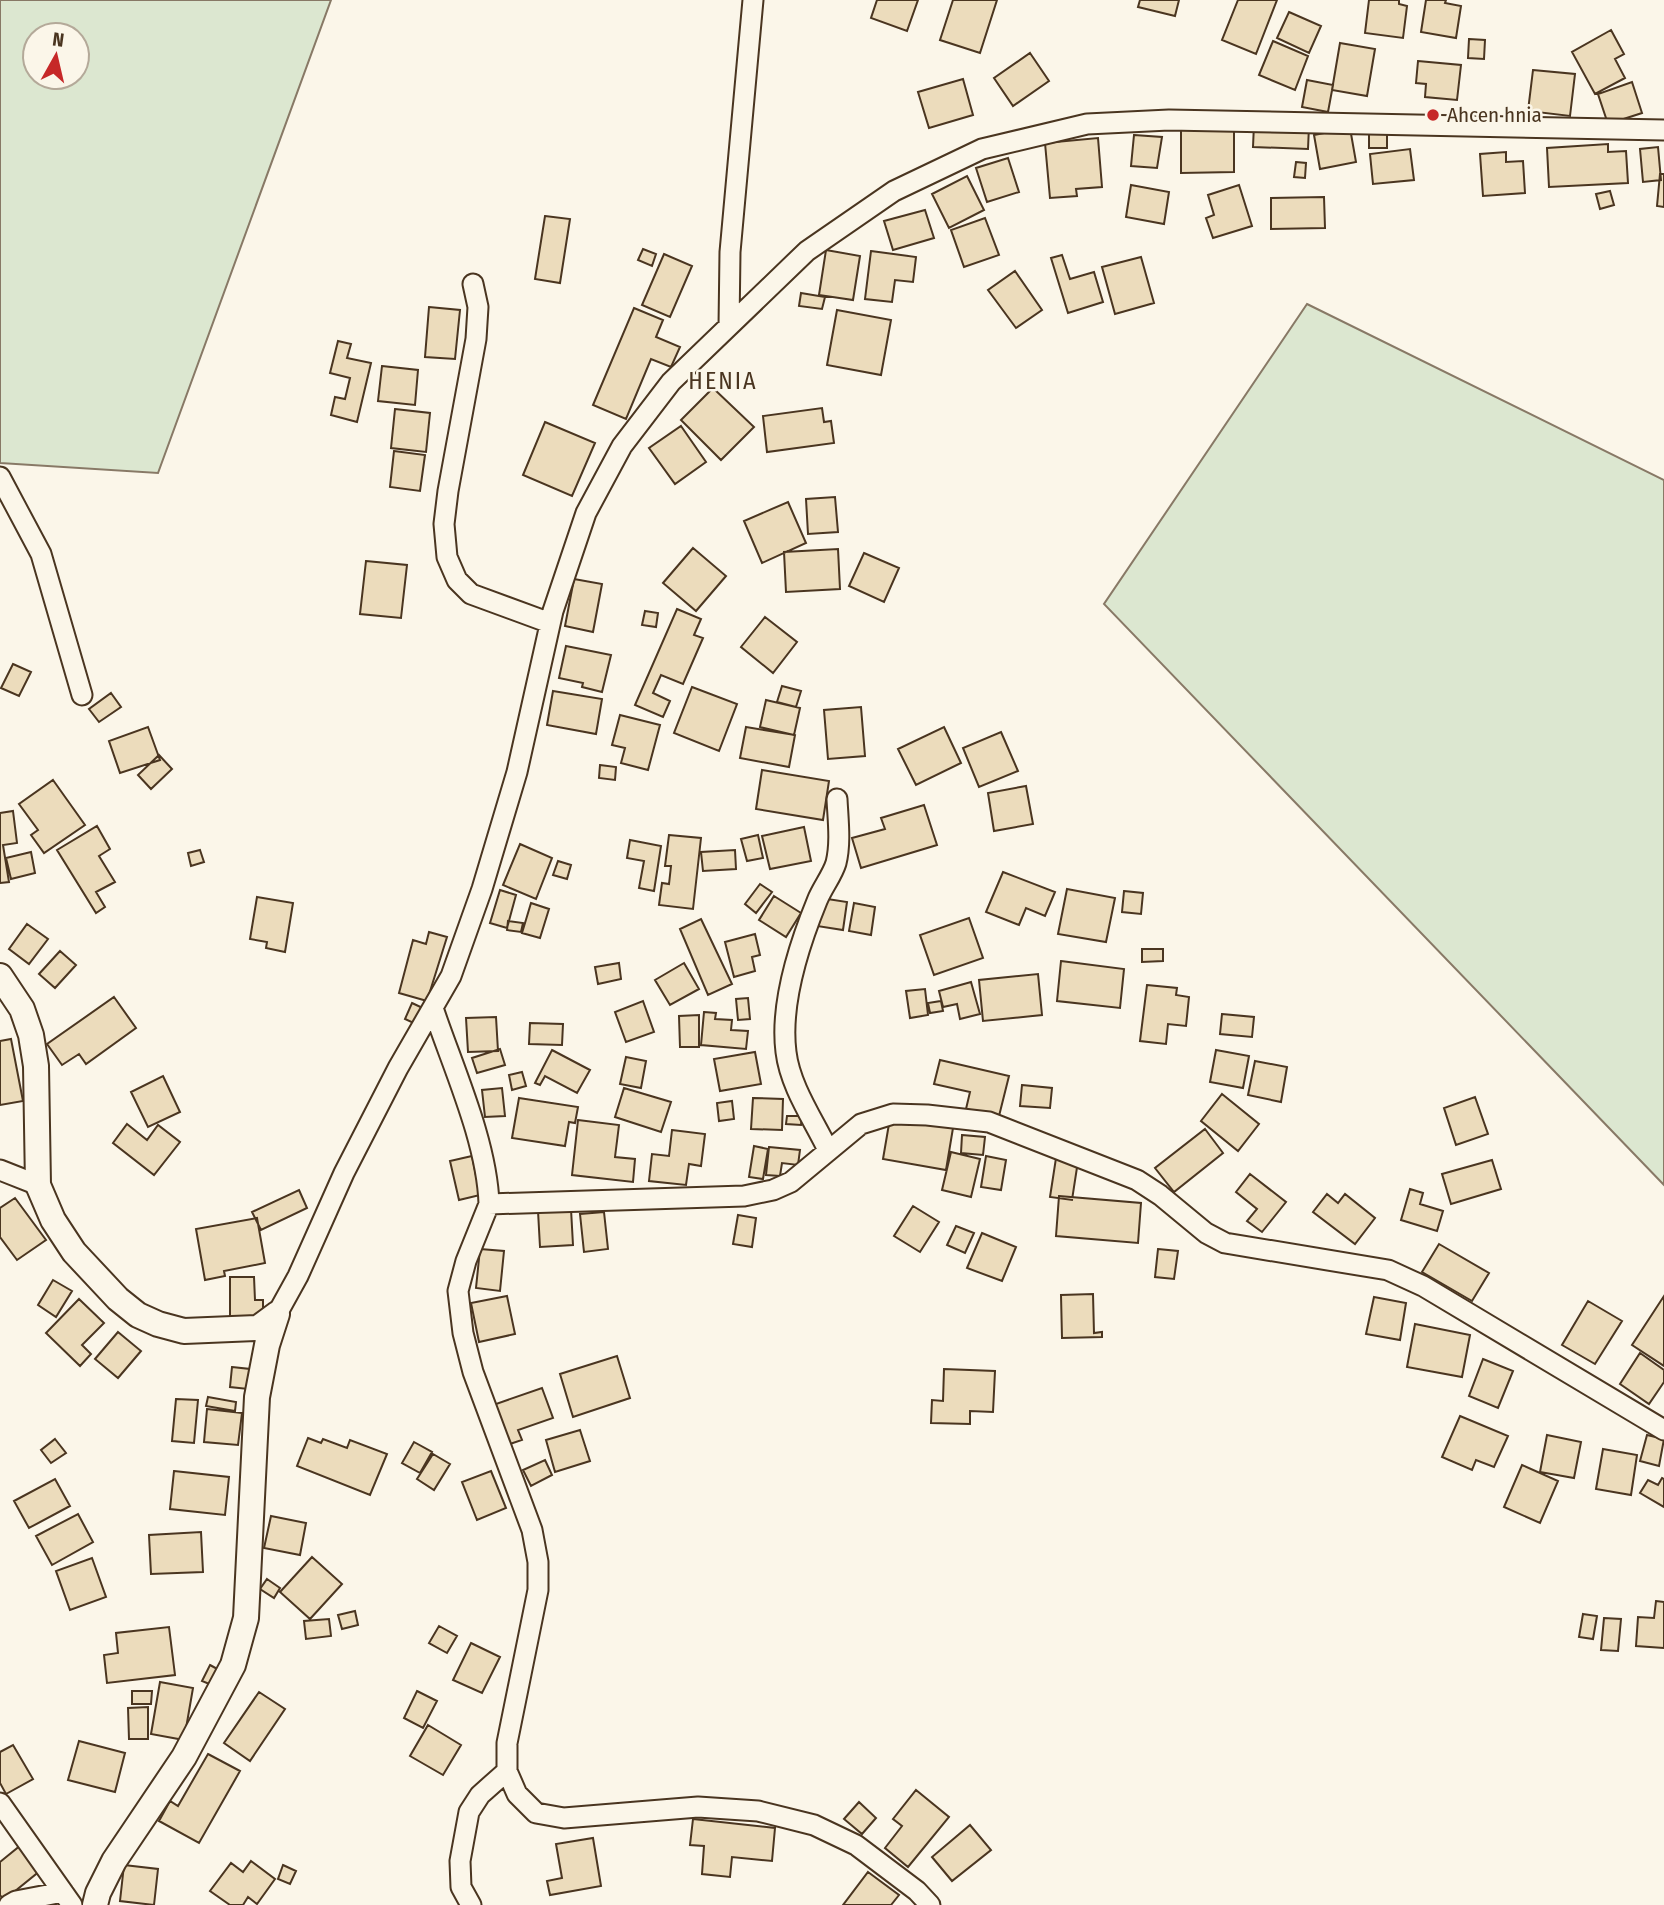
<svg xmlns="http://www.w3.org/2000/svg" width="1664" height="1905" font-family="'Fira Sans Condensed',sans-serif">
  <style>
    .green { fill: #dce7d0; stroke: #887966; stroke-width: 2; fill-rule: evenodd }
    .building { fill: #ecdcbc; stroke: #4a3520; stroke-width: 2 }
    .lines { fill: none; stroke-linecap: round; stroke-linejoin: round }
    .minor-casing { stroke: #4a3520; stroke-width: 23 }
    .tertiary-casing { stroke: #4a3520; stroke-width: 28 }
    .minor { stroke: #fbf6e9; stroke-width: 19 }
    .tertiary { stroke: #fbf6e9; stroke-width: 24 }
    .poi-dot { fill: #c62828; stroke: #fbf6e9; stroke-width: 2.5 }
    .labels { text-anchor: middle; stroke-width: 5; stroke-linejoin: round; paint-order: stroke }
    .poi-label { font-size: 21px; fill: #4a3520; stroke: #fbf6e9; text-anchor: start }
    .quarter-label { font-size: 24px; letter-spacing: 2px; fill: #4a3520; stroke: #fbf6e9 }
  </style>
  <rect width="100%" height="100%" fill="#fbf6e9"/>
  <path class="green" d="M0 0H331L158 473 0 463ZM77 35V77H35V35Z
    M1307 304 1664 480V1185L1104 604Z"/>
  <path class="building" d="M877 0H918L907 31 871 18Z
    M953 0H997L980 53 940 40Z
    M1140 0H1179L1175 16 1138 7Z
    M1238 0H1277L1256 54 1222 40Z
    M1369 0H1399V4L1407 6 1403 38 1365 33Z
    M1426 0H1446L1445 3 1461 6 1456 38 1421 32Z
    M1289 12 1321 26 1309 53 1277 38Z
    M1611 30 1624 54 1615 59 1625 78 1595 94 1572 52Z
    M1469 39 1485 40 1484 59 1468 58Z
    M1273 41 1308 56 1295 90 1259 75Z
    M1340 43 1375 49 1367 96 1332 90Z
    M1030 53 1049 81 1013 106 994 78Z
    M1418 61 1461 65 1457 100 1425 97 1426 84 1416 83Z
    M1533 70 1575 74 1570 116 1528 111Z
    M963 79 973 115 929 128 918 92Z
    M1307 80 1333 85 1328 112 1302 107Z
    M1632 82 1642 113 1608 124 1598 94Z
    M1254 124 1309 126 1308 149 1253 147Z
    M1181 126H1234V172L1181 173Z
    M1350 128 1356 162 1320 169 1314 135Z
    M1369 134H1387V148H1369Z
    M1134 135 1162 137 1157 168 1131 166Z
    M1098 138 1102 187 1076 189 1077 196 1050 198 1045 143Z
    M1608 144V152L1626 151 1628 183 1549 187 1547 148Z
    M1658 147 1661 180 1643 182 1640 149Z
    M1410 149 1414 180 1373 184 1370 154Z
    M1506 152V162L1523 161 1525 193 1483 196 1480 154Z
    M1008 158 1019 192 987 202 976 168Z
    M1296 162 1306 163 1305 178 1294 177Z
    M1660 174H1664V207L1657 206Z
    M967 176 984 210 949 228 932 194Z
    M1131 185 1169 192 1164 224 1126 217Z
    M1239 185 1252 226 1213 238 1206 218 1214 215 1208 195Z
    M1610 191 1614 205 1600 209 1596 194Z
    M1324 197 1325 228 1271 229V198Z
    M925 210 934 238 893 250 884 221Z
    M545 216 570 219 560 283 535 279Z
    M985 218 999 255 964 267 951 230Z
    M643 249 656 254 652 266 638 260Z
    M826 250 860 256 853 300 819 295Z
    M871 251 916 257 913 282 895 280 892 302 865 299Z
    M664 254 692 266 670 317 642 305Z
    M1062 255 1070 279 1094 272 1103 302 1068 313 1051 258Z
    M1141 257 1154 303 1115 314 1102 267Z
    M1015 271 1042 310 1016 328 988 290Z
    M801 293 825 297 822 309 799 306Z
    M429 307 460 310 455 359 425 357Z
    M634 308 663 320 656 337 680 347 671 367 651 359 626 419 593 405Z
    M837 310 891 320 881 375 827 365Z
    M338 341 351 344 347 358 371 363 357 422 331 415 335 397 345 399 350 378 330 373Z
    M382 366 418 370 415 405 378 401Z
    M713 388 754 427 721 460 681 420Z
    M822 408 824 422 831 421 834 443 767 452 763 416Z
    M395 409 430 413 426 452 391 448Z
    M545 422 595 443 572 496 523 475Z
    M681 426 706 462 675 484 649 448Z
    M394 451 425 455 420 491 390 487Z
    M835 497 838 532 808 534 806 499Z
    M788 502 806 543 762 563 744 521Z
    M693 548 726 576 696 611 663 583Z
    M838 549 840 589 786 592 784 552Z
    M864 553 899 568 884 602 849 586Z
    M366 561 407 565 401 618 360 614Z
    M574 579 602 584 593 632 565 626Z
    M677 609 701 619 694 635 703 638 683 684 661 675 653 693 670 701 663 717 635 705Z
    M645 611 658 613 656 627 642 625Z
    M765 617 797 642 773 673 741 647Z
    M566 646 611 655 602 692 582 687 583 683 559 678Z
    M13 664 31 672 19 696 1 688Z
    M782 686 801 691 796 707 777 702Z
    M692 687 737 704 719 751 674 733Z
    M553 691 602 699 596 734 547 725Z
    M111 693 121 707 99 722 89 709Z
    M766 700 800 708 794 735 760 727Z
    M861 707 865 756 828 759 824 710Z
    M620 715 660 725 648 770 621 763 625 748 612 745Z
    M148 727 160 760 120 773 109 741Z
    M746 727 795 735 789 767 740 758Z
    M944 727 961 763 916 785 898 749Z
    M1001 732 1018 771 979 787 963 748Z
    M159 755 172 769 151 789 138 775Z
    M600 765 616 767 615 780 599 778Z
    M762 770 829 781 823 820 756 809Z
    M53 780 85 825 44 853 31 835 38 830 19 804Z
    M1026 786 1033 824 994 831 988 793Z
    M924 805 937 845 861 868 852 838 885 829 881 818Z
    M13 811 17 843 3 845 9 882 0 883V813Z
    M97 826 110 849 99 856 115 882 96 892 105 907 96 913 57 850Z
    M804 827 811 861 770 869 762 836Z
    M669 835 701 838 693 909 659 905 662 883 669 884 671 866H665Z
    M758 835 763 858 747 861 741 839Z
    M630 840 661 846 654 891 639 888 644 861 627 858Z
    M520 844 552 858 536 899 503 885Z
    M200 850 204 862 191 866 188 853Z
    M735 850 736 869 703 871 701 852Z
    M31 852 35 873 11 879 6 858Z
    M558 861 571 865 567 879 553 875Z
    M1003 872 1055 892 1045 916 1026 908 1019 925 986 912Z
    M760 884 772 892 756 913 745 904Z
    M1067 889 1115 898 1106 942 1058 934Z
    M500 890 516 895 507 928 490 923Z
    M1124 891 1143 893 1141 914 1122 912Z
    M774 896 801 913 786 937 759 920Z
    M257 897 293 903 285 952 266 948 267 942 250 939Z
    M821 898 847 902 843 930 817 926Z
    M531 903 549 909 540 938 522 933Z
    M854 903 875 907 871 935 849 931Z
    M969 918 983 958 934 975 920 935Z
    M701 919 732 984 708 995 680 929Z
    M508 921 523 923 521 932 507 930Z
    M27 924 48 939 29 964 9 949Z
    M429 932 447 937 427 1001 399 993 413 940 426 944Z
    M755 934 760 955 752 957 755 971 734 977 725 942Z
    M1142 949H1163V961L1142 962Z
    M60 951 76 965 55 988 39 974Z
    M1061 961 1124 969 1120 1008 1057 1001Z
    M619 963 621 979 598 984 595 967Z
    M684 963 699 989 670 1005 655 980Z
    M1038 974 1042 1015 983 1021 979 980Z
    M971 982 980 1014 960 1019 957 1004 943 1007 939 991Z
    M1147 985 1177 988 1176 995 1189 997 1186 1026 1168 1024 1166 1044 1140 1041Z
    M925 989 928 1015 910 1018 906 991Z
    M114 997 136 1028 86 1064 79 1054 62 1065 47 1044Z
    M748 998 750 1019 738 1020 736 999Z
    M643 1001 654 1032 626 1042 615 1012Z
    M941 1001 943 1011 930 1013 928 1003Z
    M412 1003 427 1010 420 1026 405 1019Z
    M704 1012 716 1013 715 1019 732 1020 731 1030 748 1031 746 1049 701 1045Z
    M1222 1014 1254 1017 1252 1037 1220 1034Z
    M699 1015V1047H680L679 1016Z
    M496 1017 498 1051 468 1052 466 1018Z
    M530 1023 563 1024 562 1045 529 1044Z
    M11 1039 23 1101 0 1105V1041Z
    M500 1049 505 1065 477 1073 472 1058Z
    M552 1050 590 1070 577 1093 545 1076 540 1085 535 1083Z
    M1216 1050 1249 1056 1243 1088 1210 1082Z
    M755 1052 761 1084 720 1091 714 1059Z
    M626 1057 646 1061 641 1088 620 1084Z
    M940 1060 1009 1076 999 1116 966 1109 970 1092 934 1084Z
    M1255 1061 1287 1067 1281 1102 1248 1095Z
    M522 1072 526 1086 512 1090 509 1075Z
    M163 1076 180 1112 148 1127 131 1092Z
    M1022 1085 1052 1088 1050 1108 1020 1106Z
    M502 1088 505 1116 485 1117 482 1090Z
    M624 1088 671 1102 661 1132 615 1117Z
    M1222 1094 1259 1124 1238 1151 1201 1121Z
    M1475 1097 1488 1134 1456 1145 1444 1108Z
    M519 1098 578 1107 575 1123 569 1122 565 1146 512 1138Z
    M753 1098 783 1099 782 1130 751 1129Z
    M732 1101 734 1119 719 1121 717 1103Z
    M787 1116H802L801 1125 786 1124Z
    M890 1118 953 1128 946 1170 883 1159Z
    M578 1120 619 1125 615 1157 635 1159 633 1182 572 1175Z
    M127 1124 147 1140 158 1125 180 1142 154 1175 113 1143Z
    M1205 1129 1223 1153 1174 1192 1155 1168Z
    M672 1130 705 1134 701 1166 689 1164 686 1185 649 1181 652 1154 669 1156Z
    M962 1135 985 1137 983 1155 961 1153Z
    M754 1146 768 1149 763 1179 749 1177Z
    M769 1147 800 1150 798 1165 782 1163 780 1176 766 1175Z
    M951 1152 980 1159 971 1197 942 1190Z
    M472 1156 480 1195 459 1200 450 1161Z
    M986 1156 1006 1160 1001 1190 981 1187Z
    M1056 1158 1078 1161 1072 1200 1050 1197Z
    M1492 1160 1501 1189 1451 1204 1442 1174Z
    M1250 1174 1286 1202 1262 1232 1247 1221 1257 1209 1236 1192Z
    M1410 1189 1423 1193 1420 1204 1443 1211 1437 1231 1401 1220Z
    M299 1190 307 1208 261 1230 252 1212Z
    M1327 1194 1338 1203 1345 1194 1375 1218 1355 1244 1313 1212Z
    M1059 1196 1141 1203 1138 1243 1056 1236Z
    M15 1198 46 1240 17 1260 0 1237V1208Z
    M913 1206 939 1222 920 1252 894 1236Z
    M571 1209 573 1245 540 1247 538 1211Z
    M604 1212 608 1249 584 1252 580 1214Z
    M738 1215 756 1218 752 1247 733 1244Z
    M257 1218 265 1263 224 1271 225 1276 205 1280 196 1229Z
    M956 1226 974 1233 965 1253 947 1245Z
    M982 1233 1016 1247 1002 1281 967 1268Z
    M1439 1244 1489 1273 1472 1301 1422 1272Z
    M480 1249 504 1251 500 1291 476 1288Z
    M1158 1249 1178 1251 1174 1279 1155 1277Z
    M230 1277H254L255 1300H263V1318L230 1319Z
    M53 1280 72 1291 56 1317 38 1305Z
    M1093 1294 1094 1333 1102 1332V1337L1062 1338 1061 1295Z
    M507 1296 515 1334 479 1342 471 1303Z
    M1664 1296V1366L1632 1345Z
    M1374 1297 1406 1303 1400 1340 1366 1334Z
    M79 1299 104 1323 82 1345 91 1354 80 1366 46 1333Z
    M1588 1301 1622 1321 1595 1364 1562 1345Z
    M1415 1324 1470 1335 1462 1377 1407 1367Z
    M118 1332 141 1351 118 1378 95 1359Z
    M1640 1353 1664 1370V1382L1649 1404 1620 1384Z
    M617 1356 630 1398 573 1417 560 1374Z
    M1483 1359 1513 1371 1498 1408 1469 1396Z
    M232 1367 250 1369 248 1389 230 1387Z
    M944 1369 995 1371 993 1412 970 1411V1424L931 1423 932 1400 943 1401Z
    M542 1388 553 1418 518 1430 522 1440 507 1445 493 1405Z
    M208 1397 236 1402 235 1411 206 1406Z
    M176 1399 198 1400 194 1443 172 1441Z
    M207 1409 242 1413 238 1445 204 1442Z
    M1460 1416 1508 1436 1494 1467 1476 1460 1472 1470 1442 1457Z
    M580 1430 590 1461 555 1472 546 1440Z
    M1547 1435 1581 1442 1574 1478 1540 1472Z
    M1647 1435 1664 1439 1659 1466 1640 1461Z
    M308 1438 321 1443 323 1439 347 1448 350 1440 387 1454 370 1495 297 1466Z
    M55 1439 66 1453 51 1463 41 1450Z
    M414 1442 432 1452 420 1473 402 1463Z
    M1603 1449 1637 1455 1631 1495 1596 1489Z
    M433 1454 450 1464 434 1490 417 1479Z
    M545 1460 552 1475 531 1486 523 1470Z
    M1522 1465 1558 1481 1540 1523 1504 1507Z
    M174 1471 229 1477 225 1515 170 1509Z
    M491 1471 506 1508 477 1520 462 1482Z
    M1662 1478 1664 1479V1507L1640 1493 1648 1480 1658 1485Z
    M55 1479 70 1506 29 1528 14 1501Z
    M78 1514 93 1542 52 1565 36 1536Z
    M271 1516 306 1523 300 1555 264 1548Z
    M201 1532 203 1572 151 1574 149 1535Z
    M312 1557 342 1584 310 1619 280 1592Z
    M92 1558 106 1597 70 1610 56 1571Z
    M267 1579 280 1588 274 1598 260 1589Z
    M1656 1601 1664 1602V1648L1636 1646 1638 1617 1654 1618Z
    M355 1611 358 1625 342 1629 338 1615Z
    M1583 1614 1597 1616 1593 1639 1579 1637Z
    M1604 1618 1621 1619 1618 1651 1601 1650Z
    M329 1619 331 1636 306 1639 304 1621Z
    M439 1626 457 1636 447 1653 429 1643Z
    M169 1627 175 1675 107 1683 104 1655 118 1653 116 1633Z
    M471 1643 500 1657 482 1693 453 1680Z
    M210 1665 221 1671 214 1686 202 1681Z
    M160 1682 193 1688 184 1740 151 1734Z
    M132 1691H152L151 1704H132Z
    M417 1691 437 1701 423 1728 404 1718Z
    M259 1692 285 1709 250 1761 224 1743Z
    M148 1707V1739H129L128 1708Z
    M428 1725 461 1745 443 1775 410 1756Z
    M79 1741 125 1753 115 1792 68 1780Z
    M13 1745 33 1779 6 1794 0 1783V1752Z
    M208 1754 240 1771 199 1843 159 1821 170 1801 178 1806Z
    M916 1790 949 1817 908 1867 885 1848 902 1826 893 1819Z
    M859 1802 876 1818 862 1834 844 1819Z
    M693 1819 775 1828 772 1861 732 1857 730 1877 702 1874 704 1846 690 1845Z
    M970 1825 991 1850 952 1881 932 1857Z
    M593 1838 601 1886 550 1895 547 1881 562 1878 556 1844Z
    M21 1845 41 1870 4 1900 0 1895V1862Z
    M251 1861 275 1879 257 1904 248 1897 243 1905H230L210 1891 231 1863 243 1872Z
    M124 1865 158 1869 154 1905 120 1901Z
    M283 1865 296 1871 290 1884 278 1879Z
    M868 1872 899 1895 891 1905H843Z"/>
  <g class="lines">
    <defs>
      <path id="minor" d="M473 284 478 307 476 339 448 491 444 524 447 557 457 580 471 594 550 623
        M729 326 730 252 753 0
        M0 477 41 554 82 695
        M433 1008C453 1068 487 1141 489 1204
        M828 1150C813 1119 790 1086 786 1052 780 1005 799 945 817 901 822 888 832 876 836 863 841 843 838 820 837 799
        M0 1170 38 1185
        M277 1314 298 1276 344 1173 398 1068 451 976 482 889 517 772 553 611 586 513 622 446 671 382 807 251 894 191 982 149 1087 124 1169 120 1664 130
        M0 1803 72 1905
        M9 1905 16 1901 63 1892
        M471 1905 461 1887 460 1861 469 1812 480 1795 507 1771
        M930 1905 917 1891 856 1845 814 1825 758 1811 698 1807 564 1818 536 1813 517 1794 507 1771V1743L538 1590V1562L532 1530 473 1372 463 1333 458 1291 466 1261 489 1204 744 1196 773 1190 791 1182 861 1124 893 1114 927 1115 989 1122 1137 1180 1160 1195 1206 1233 1225 1243 1388 1270 1423 1286 1664 1430"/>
      <path id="tertiary" d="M0 976 22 1009 31 1035 36 1066 38 1185 53 1220 74 1252 118 1299 138 1315 158 1324 184 1331 258 1328 277 1314
        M95 1905 98 1893 114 1861 184 1757 233 1665 246 1618 257 1397 267 1345 277 1314"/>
    </defs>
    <use href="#minor" class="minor-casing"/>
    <use href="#tertiary" class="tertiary-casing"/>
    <use href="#minor" class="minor"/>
    <use href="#tertiary" class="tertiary"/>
  </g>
  <circle class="poi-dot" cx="1433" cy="115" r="7"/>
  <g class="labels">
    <g class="poi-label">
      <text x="1447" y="122">Ahcen hnia</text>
    </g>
    <g class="quarter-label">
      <text x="723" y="389">HENIA</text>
    </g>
  </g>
  <g transform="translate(56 56) rotate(8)"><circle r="33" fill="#fbf6e9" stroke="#b4a999" stroke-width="2"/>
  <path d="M0-5L12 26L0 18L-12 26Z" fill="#c62828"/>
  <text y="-10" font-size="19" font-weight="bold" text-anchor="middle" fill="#4a3520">N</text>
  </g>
</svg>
